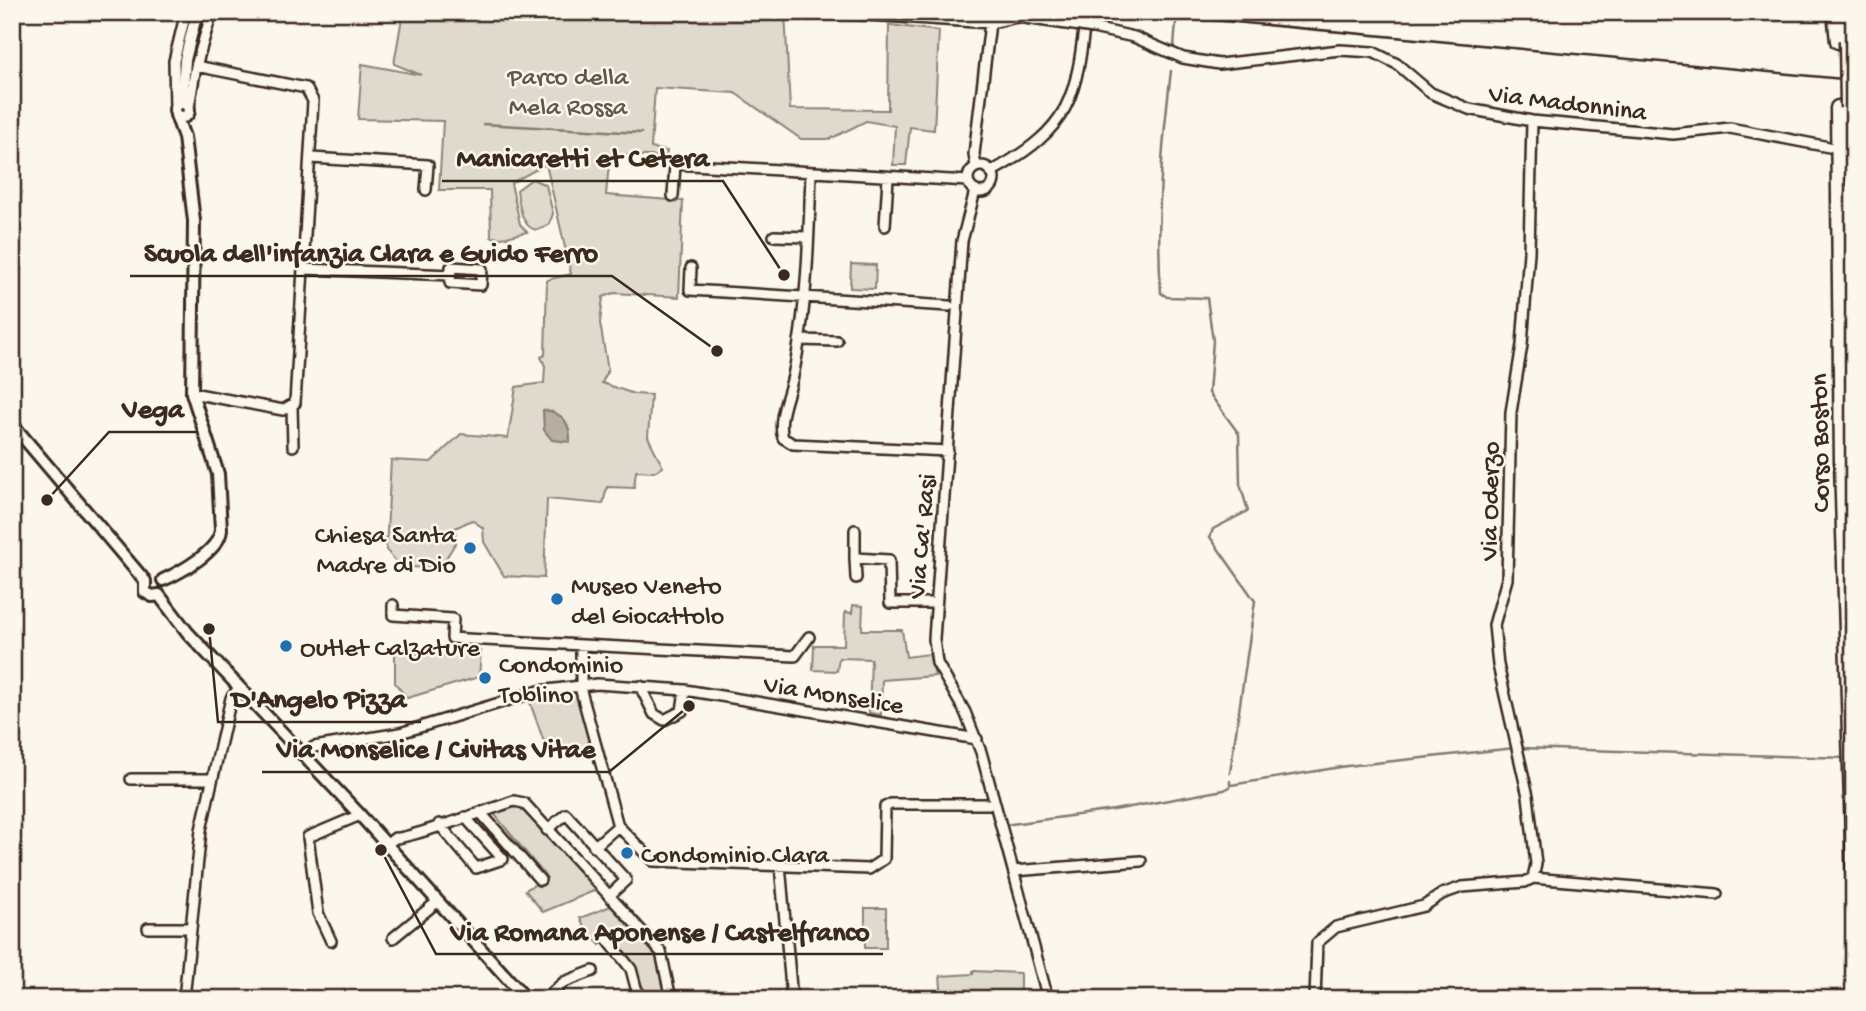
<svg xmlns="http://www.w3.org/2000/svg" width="1866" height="1011" font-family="'Gochi Hand',sans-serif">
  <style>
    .green { fill: #dfd9ce; stroke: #8d8276; stroke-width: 2 }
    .water { fill: #b6aea2; stroke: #85796d; stroke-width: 2 }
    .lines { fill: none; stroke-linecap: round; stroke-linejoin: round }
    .stream { stroke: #85796d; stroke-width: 2.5 }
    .minor-tunnel { stroke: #d5cec3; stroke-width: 9; stroke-dasharray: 9 4.5; stroke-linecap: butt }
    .minor-casing { stroke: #3b2a1e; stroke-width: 14 }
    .tertiary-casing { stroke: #3b2a1e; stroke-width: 16 }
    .trunk-casing { stroke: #3b2a1e; stroke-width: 19 }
    .minor { stroke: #fbf7ec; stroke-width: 9 }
    .tertiary { stroke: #fbf7ec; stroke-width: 10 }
    .trunk { stroke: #fbf7ec; stroke-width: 14 }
    .rail { stroke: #3b2a1e; stroke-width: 2.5 }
    .minor-bridge-casing { stroke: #3b2a1e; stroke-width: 14; stroke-linecap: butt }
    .trunk-bridge-casing { stroke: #3b2a1e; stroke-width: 19; stroke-linecap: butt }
    .minor-bridge { stroke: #fbf7ec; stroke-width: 9 }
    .trunk-bridge { stroke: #fbf7ec; stroke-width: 14 }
    .poi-dot { fill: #1f6fb2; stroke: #fbf7ec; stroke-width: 2.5 }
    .labels { text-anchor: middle; stroke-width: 5; stroke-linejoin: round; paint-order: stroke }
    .park-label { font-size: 26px; fill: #64564a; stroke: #fbf7ec }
    .street-label { font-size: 26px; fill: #3b2a1e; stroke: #fbf7ec }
    .poi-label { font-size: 26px; fill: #3b2a1e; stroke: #fbf7ec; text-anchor: start }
    .leader { fill: none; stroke: #3b2a1e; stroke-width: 2.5 }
    .callout-dot { fill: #3b2a1e; stroke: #fbf7ec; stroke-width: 2.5 }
    .callout-label { font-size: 28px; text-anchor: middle; font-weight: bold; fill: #3b2a1e; stroke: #fbf7ec; stroke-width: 5; stroke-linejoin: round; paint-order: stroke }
  </style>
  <rect width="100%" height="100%" fill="#fbf7ec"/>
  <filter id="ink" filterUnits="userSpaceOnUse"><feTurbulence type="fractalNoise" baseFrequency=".0143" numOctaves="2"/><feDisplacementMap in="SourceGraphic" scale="14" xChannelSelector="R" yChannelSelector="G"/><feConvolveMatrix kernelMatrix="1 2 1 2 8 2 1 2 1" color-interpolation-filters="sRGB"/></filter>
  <g filter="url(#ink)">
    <path class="green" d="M403 12H785L790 109 888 110 889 25 939 31 934 130 910 127 906 165H893L895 126 866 121 830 139H801L735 93 655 88 651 148 667 151 666 157 610 154 606 195 683 201 679 297 614 293 603 297 600 323 608 370 602 383 634 394 651 395 648 437 663 467 654 472 636 471 634 488 607 487 603 504 547 499 544 578 504 576 484 542 483 528 472 520 455 528 456 542 440 568 401 567 386 550 391 460 431 462 461 434 508 438 516 387 544 383 545 366 541 357 545 355 547 280 571 274 546 164 511 183 520 224 527 232 502 238 491 237 490 190H439L443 121 358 119 362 64 421 75 394 64Z
      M532 179 546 185 553 214 549 224C525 243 519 208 517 190Z
      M851 264 876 265 875 289 850 288Z
      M853 605 863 606 862 630H902L906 657 929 654 935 676 882 680 881 715 869 713 871 659 839 658 837 671 813 670 814 645H844L845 612 852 613Z
      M453 648 481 651 479 677 407 698 395 683V652L451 656Z
      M581 685 595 744 549 756 527 694Z
      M524 803 601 888 543 912 525 890 547 878 490 809Z
      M616 904 661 952 671 999H652L606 939 600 945 586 931 580 918Z
      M865 908H886V948H865Z
      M973 971 1020 973V999H942L940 976 973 974Z"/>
    <path class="water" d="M543 410C562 412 571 423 570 442L552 440 544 430Z"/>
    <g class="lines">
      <path class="stream" d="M1174 46 1176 23
        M1171 71C1162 145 1156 218 1161 293L1167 297 1207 298 1213 341 1209 393 1239 434 1240 484 1248 511 1213 529 1210 537 1255 601 1230 773
        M483 124 641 133
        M1521 748 1847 758
        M1231 785 1347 766 1515 748
        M997 825 1007 868
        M1004 825 1114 810 1224 790 1230 787V781"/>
      <path class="minor-tunnel" d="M1835 148 1854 152"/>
      <defs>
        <path id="minor" d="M822 12 990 23 1017 17 1074 25
          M1093 28 1134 37 1183 58 1219 64 1340 50 1373 52 1397 64 1431 93 1469 109 1532 121 1673 134 1730 128 1829 147
          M189 107 196 66 212 12
          M175 108 174 61 186 12
          M311 158 428 165 426 190
          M968 179a13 13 0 1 1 26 0a13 13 0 1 1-26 0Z
          M976 167 974 154 990 23
          M811 172C809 239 807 310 793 376 789 395 777 419 783 438L793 444 948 451
          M991 172C1072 127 1076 99 1086 12
          M975 191 962 241 934 639 937 663 965 712 981 752 1048 999
          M673 196 675 164 968 181
          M885 226 888 178
          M774 236 808 237
          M451 267 482 269 481 285 450 283Z
          M691 268 690 290 949 306
          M305 269 451 275
          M799 340 837 341
          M192 393 283 410 295 403 313 101 306 88 196 66
          M292 407 293 446
          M855 530V558L889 560 890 603H935
          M855 558 856 578
          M393 605V615L453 619 452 638 466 639 795 656 809 637
          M581 645V691L618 826 653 861 869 869 884 859 885 807 891 804H994
          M640 686 654 714 664 720 682 711 685 690
          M303 755 314 747 400 733 539 691 597 684 685 690 977 739
          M131 779H212
          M480 812 540 880
          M439 824 476 868 503 859 465 817
          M547 830 566 814 626 880 609 896
          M386 845 395 838C405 840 496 807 514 801L524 803 661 952 671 999
          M594 847 618 826
          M780 865 792 999
          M1014 871 1141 861
          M1533 878 1717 894
          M148 928H190
          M393 938 437 902
          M607 939 631 969 639 999
          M331 941 318 913 308 837 360 815
          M184 999 201 830 231 698 239 688
          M545 999 564 982 593 971
          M1315 999 1317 943 1336 927 1424 906 1442 894 1462 887 1525 882 1533 878 1536 864 1528 796 1498 665 1494 625 1507 579 1511 412 1522 345 1529 252 1532 121"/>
        <path id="tertiary" d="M175 110a7 7 0 1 1 14 0a7 7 0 1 1-14 0Z
          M182 103 185 60 197 12
          M12 424 145 581V592L152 596 159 595
          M163 580C181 572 219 551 221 530L218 474 192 393 194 221 184 137 176 115
          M159 595 188 633 360 815 526 999"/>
        <path id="trunk" d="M1835 12 1838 41
          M1846 12V36
          M1838 108 1842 462 1854 872
          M1849 193 1853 488"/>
      </defs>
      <use href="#minor" class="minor-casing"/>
      <use href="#tertiary" class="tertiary-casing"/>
      <use href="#trunk" class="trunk-casing"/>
      <use href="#minor" class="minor"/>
      <use href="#tertiary" class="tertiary"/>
      <use href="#trunk" class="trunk"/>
      <path class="rail" d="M1127 12 1854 80"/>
      <defs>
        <path id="minor-bridge" d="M1074 25 1093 28"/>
        <path id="trunk-bridge" d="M1847 40 1848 108"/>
      </defs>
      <use href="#minor-bridge" class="minor-bridge-casing"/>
      <use href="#trunk-bridge" class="trunk-bridge-casing"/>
      <use href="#minor-bridge" class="minor-bridge"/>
      <use href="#trunk-bridge" class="trunk-bridge"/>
    </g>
  </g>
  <g class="poi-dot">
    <circle cx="470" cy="548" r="7"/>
    <circle cx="557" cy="599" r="7"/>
    <circle cx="286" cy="646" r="7"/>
    <circle cx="485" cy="678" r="7"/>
    <circle cx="627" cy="853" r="7"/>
  </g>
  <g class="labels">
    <g class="park-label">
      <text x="568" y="84">Parco della<tspan x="568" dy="30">Mela Rossa</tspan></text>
    </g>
    <g class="street-label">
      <text transform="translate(1568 101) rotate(7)" y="9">Via Madonnina</text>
      <text transform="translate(1818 443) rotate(-91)" y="9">Corso Boston</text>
      <text transform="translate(1488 501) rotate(-89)" y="9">Via Oderzo</text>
      <text transform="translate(920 536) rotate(-85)" y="9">Via Ca' Rasi</text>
      <text transform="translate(834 693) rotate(9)" y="9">Via Monselice</text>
    </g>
    <g class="poi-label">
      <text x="456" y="542" text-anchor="end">Chiesa Santa<tspan x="456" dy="30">Madre di Dio</tspan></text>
      <text x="571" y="593">Museo Veneto<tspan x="571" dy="30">del Giocattolo</tspan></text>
      <text x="300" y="655">Outlet Calzature</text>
      <text x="499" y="672">Condominio<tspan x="499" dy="30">Toblino</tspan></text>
      <text x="641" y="862">Condominio Clara</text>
    </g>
  </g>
  <path class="leader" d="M784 275L723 181H442M717 351L612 276H130M47 500L109 432H198M209 629L218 722H421M689 706L609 772H262M381 850L436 954H883"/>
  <g class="callout-dot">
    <circle cx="784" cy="275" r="7"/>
    <circle cx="717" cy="351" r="7"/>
    <circle cx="47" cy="500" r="7"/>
    <circle cx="209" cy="629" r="7"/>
    <circle cx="689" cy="706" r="7"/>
    <circle cx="381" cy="850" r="7"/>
  </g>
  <g class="callout-label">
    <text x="583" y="166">Manicaretti et Cetera</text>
    <text x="371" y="261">Scuola dell'infanzia Clara e Guido Ferro</text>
    <text x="153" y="417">Vega</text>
    <text x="319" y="707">D'Angelo Pizza</text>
    <text x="436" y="757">Via Monselice / Civitas Vitae</text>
    <text x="660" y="940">Via Romana Aponense / Castelfranco</text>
  </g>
  <rect width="1866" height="1011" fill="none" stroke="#fbf7ec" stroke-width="42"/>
  <rect x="21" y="21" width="1824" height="969" fill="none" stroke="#3b2a1e" stroke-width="2.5" filter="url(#ink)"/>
</svg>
